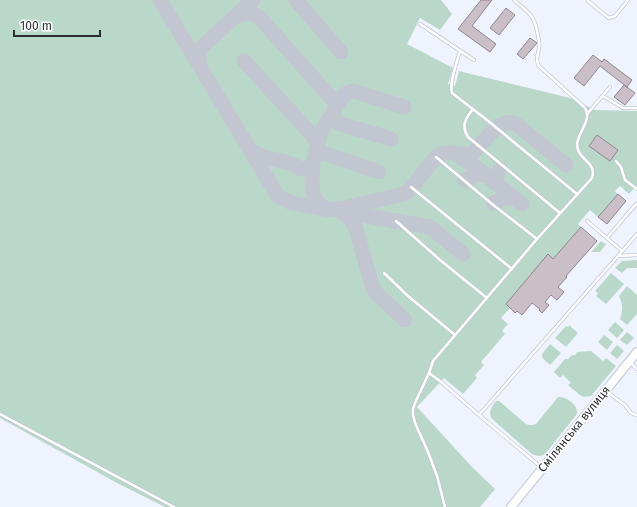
<svg xmlns="http://www.w3.org/2000/svg" width="637" height="507" font-family="'Fira Sans',sans-serif">
  <style>
    .green { fill: #bad8c9 }
    .lines { fill: none; stroke-linecap: round; stroke-linejoin: round }
    .taxiway { stroke: #c2c6d0; stroke-width: 15 }
    .building { fill: #cabfc7; stroke: #90868d }
    .lane-casing { stroke: #c1c6d0; stroke-width: 4 }
    .primary-casing { stroke: #c1c6d0; stroke-width: 10 }
    .lane { stroke: #fff; stroke-width: 2.5 }
    .primary { stroke: #fff; stroke-width: 8 }
    .labels { text-anchor: middle; stroke-width: 3.5; stroke-linejoin: round; paint-order: stroke }
    .street-label { font-size: 12px; fill: #2c2e32; stroke: #fff }
  </style>
  <rect width="100%" height="100%" fill="#eef3fe"/>
  <path class="green" d="M0 0H441L452 14 440 30 420 18 407 44 453 68 448 84 455 86 459 71 570 98 595 110 637 111V185L629 194 620 186 615 191 618 194 598 217 590 210 578 224 581 227 553 259 548 255 506 304 510 308 501 318 508 324 502 331 505 334 481 362 484 365 475 375 477 378 463 394 444 378 417 407 472 467 495 489 480 507H165L117 483 0 418Z
    M601 241 606 244 600 252H591Z
    M637 260V268H627L622 273 615 268 622 261Z
    M611 273 624 284 606 304 596 296 598 293 595 291Z
    M627 286 637 295V314L627 325 620 319C623 311 623 304 619 296Z
    M615 322 624 330 617 338 608 330Z
    M569 325 578 333 566 347 555 338 566 326 568 327Z
    M627 332 634 338 627 345 620 340Z
    M604 335 613 342 607 350 598 342Z
    M550 344 561 353 550 365C547 362 541 359 542 354Z
    M617 345 624 351 617 359 610 353Z
    M591 351 603 361 606 358 616 366 591 396 584 397 580 395 568 385 571 383 563 375 560 378 554 372 565 359H568L572 355H575L577 352Z
    M558 397C566 396 579 405 577 414L545 454C541 457 537 456 532 454L491 418C489 411 491 408 496 401H499L526 424C530 426 533 425 536 424Z"/>
  <g class="lines">
    <path class="taxiway" d="M160 0 274 190 278 196 292 203 328 210 344 208 400 195 404 194 409 190 436 157 444 153H455L482 172 522 204
      M296 0 341 52
      M236 16C244 12 251 12 259 17L333 100 335 105V110
      M244 61 314 137 317 143V147L319 138 321 132 342 97C346 93 351 90 357 92L404 107
      M200 67C198 58 198 53 203 46L253 0
      M333 112 335 119 338 123 391 139
      M250 150 260 156 285 162 294 165 301 169 308 168 312 166 317 147
      M455 153C462 154 468 156 474 152 483 142 499 119 513 123 516 124 519 126 521 128L566 165
      M315 156 319 154H326L379 172
      M313 165C312 184 308 200 327 209
      M465 180 477 175H486
      M495 183 496 177 500 169
      M493 203 505 198H514
      M339 211 430 227 463 254
      M342 212 349 218 355 226 373 288 377 294 405 320"/>
  </g>
  <path class="building" d="M481 0H492L472 26 496 44 490 52 458 29Z
    M506 8 515 15 499 35 490 28Z
    M530 38 537 43 523 59 517 54Z
    M593 55 602 62 604 59 632 80 627 87 600 66 584 86 574 78Z
    M624 85 635 93 625 105 614 97Z
    M597 135 618 150 610 161 589 146Z
    M618 194 626 201 607 224 598 217Z
    M581 227 597 241 566 276 567 277 558 287 564 292 557 300 551 295 545 302 549 305 542 313 539 310 540 309 532 303 522 315 517 311 515 313 506 304 548 254 553 259Z"/>
  <g class="lines">
    <defs>
      <path id="lane" d="M587 0 606 16 609 18 615 16 628 0
        M420 24 474 60
        M460 51C457 62 449 83 452 93L487 120 577 194
        M603 96 623 108H637
        M473 109C465 119 461 126 468 137L560 213
        M588 113 610 87
        M436 157 492 204 537 239
        M616 161 621 167 625 180 637 189
        M411 187 512 269
        M396 221 440 260 487 298
        M587 221 622 251
        M607 238 636 204 637 205
        M618 256 637 234
        M384 273 408 296 455 335
        M630 362 637 369
        M429 373 440 381 479 415
        M607 392 625 405 631 413 636 415H637
        M0 414 174 507
        M541 467 479 415 618 256 637 255
        M445 507 437 476 428 452 415 423 413 415V409L415 403 429 373 433 361 537 239 592 178C597 161 578 161 577 145 577 133 594 118 584 107L539 66C535 58 538 56 539 48 540 44 539 40 538 36 535 15 529 13 514 0"/>
      <path id="primary" d="M511 507 637 352"/>
    </defs>
    <use href="#lane" class="lane-casing"/>
    <use href="#primary" class="primary-casing"/>
    <use href="#lane" class="lane"/>
    <use href="#primary" class="primary"/>
  </g>
  <g class="labels">
    <g class="street-label">
      <text transform="translate(574 429) rotate(-51)" y="4">Смілянська вулиця</text>
    </g>
  </g>
  <path d="M14 30v6h86v-6" fill="none" stroke="#2c2e32" stroke-width="2"/>
  <text x="20" y="30" font-size="12" fill="#2c2e32" stroke="#ffffff" stroke-width="3" paint-order="stroke">100 m</text>
</svg>
